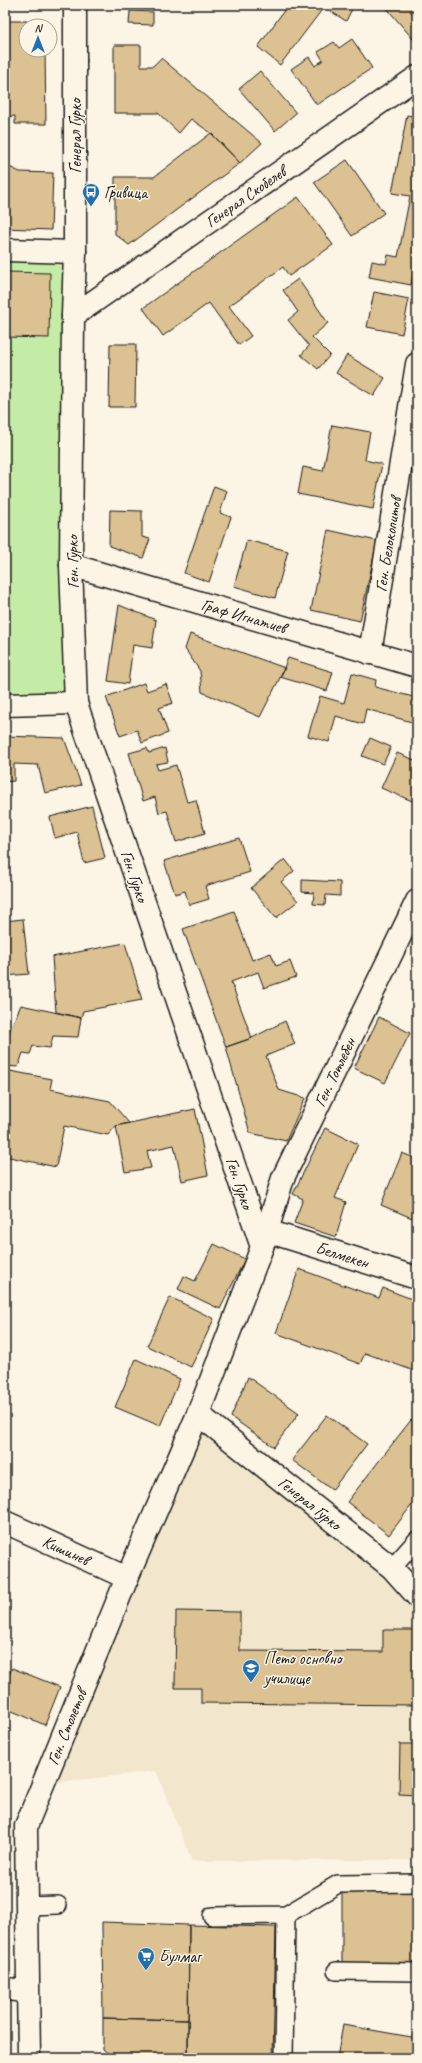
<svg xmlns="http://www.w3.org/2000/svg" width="422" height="2063" font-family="Caveat,sans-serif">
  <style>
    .built { fill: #f2e6cc }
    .green { fill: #c5eca7; stroke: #708462 }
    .building { fill: #dcc292; stroke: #1c1c1c }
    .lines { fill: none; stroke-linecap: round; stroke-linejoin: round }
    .lane-casing { stroke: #1c1c1c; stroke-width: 20 }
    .street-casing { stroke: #1c1c1c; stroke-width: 25 }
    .secondary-casing { stroke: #1c1c1c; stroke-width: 25 }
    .lane { stroke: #fcf5e5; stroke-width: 17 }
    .street { stroke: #fcf5e5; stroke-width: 22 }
    .secondary { stroke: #fcf5e5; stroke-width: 22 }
    .labels { text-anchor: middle; stroke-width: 3; stroke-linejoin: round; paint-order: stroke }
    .street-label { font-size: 17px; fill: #1c1c1c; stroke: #fcf5e5 }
    .poi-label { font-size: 17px; fill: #1c1c1c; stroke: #fcf5e5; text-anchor: start }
  </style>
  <rect width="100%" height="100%" fill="#fcf5e5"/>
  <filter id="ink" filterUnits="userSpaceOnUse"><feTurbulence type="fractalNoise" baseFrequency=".025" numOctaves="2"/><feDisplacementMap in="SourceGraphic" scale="8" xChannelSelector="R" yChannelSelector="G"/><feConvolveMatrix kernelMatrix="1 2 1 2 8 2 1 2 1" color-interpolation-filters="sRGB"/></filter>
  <g filter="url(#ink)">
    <path class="built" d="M198 1414 417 1596V1860L192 1861 156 1771 44 1784Z"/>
    <path class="green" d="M5 250 75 252 76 703 5 705Z"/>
    <path class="building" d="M231 5H253V8L230 6Z
      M288 5H354L346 21 324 7 280 65 258 47Z
      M384 5H417L410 11 417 19V35L413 39Z
      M130 11 153 12V25L129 24Z
      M7 21H27L26 50H45L46 124H15V116L5 117V32H8Z
      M352 39 372 68 317 105 291 69 309 57 315 66 323 60 318 52 334 42 339 48Z
      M114 45H141V66H153L161 58 262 143 240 163 211 133 191 119 179 133 158 113H114Z
      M260 71 296 113 275 131 239 89Z
      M407 115 417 117V252L411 285 369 277 372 261 386 264 388 255 398 257 410 196 392 193Z
      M211 133 240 163 129 245 115 234V177H154Z
      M347 160 384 213 352 236 314 182Z
      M5 165 20 172 53 173 51 230 5 228Z
      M298 197 333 245 289 276 283 267 229 306 251 336 239 345 209 303 163 336 143 308Z
      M5 272 50 273 49 338 5 337Z
      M298 279 328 323 312 337 330 355 318 369 301 355 309 346 288 320 298 312 283 290Z
      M374 292 409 299 402 334 367 327Z
      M110 344H136L135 407H109Z
      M347 355 385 378 374 396 336 373Z
      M332 425 370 432 365 460 382 464 373 509 298 494 303 467 323 471Z
      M214 486 227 491 220 513 231 517 209 582 184 573Z
      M110 510 142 511V537L150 539 143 558 109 546Z
      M328 530 377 541 360 621 311 610Z
      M247 540 288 551 275 598 234 586Z
      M119 605 156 620 152 648 133 645 128 684 108 681Z
      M190 634 285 668 260 717 202 692 200 671 185 649Z
      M288 658 333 672 327 691 280 677Z
      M352 673 376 680 375 687 417 698V714L415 723 366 709 363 724 336 716 329 742 308 736 320 696 344 703Z
      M144 683 147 691 166 684 173 703 159 708 168 733 142 743 137 730 120 736 106 697Z
      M5 736 64 738 81 785 45 793 38 765 14 764V781L5 782Z
      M370 738 391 747 383 764 362 756Z
      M147 748 149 753 165 748 168 762 156 764 158 770 176 765 187 802 196 800 205 833 176 842 167 811 159 813 155 797 143 801 129 753Z
      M397 753 417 761V803L381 788Z
      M92 806 105 858 84 863 77 832 55 838 50 817Z
      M239 838 250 872 205 886 209 899 189 905 185 891 175 894 164 861Z
      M285 859 294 871 281 882 298 901 276 918 251 888Z
      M302 880 340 882V896L326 895 325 905 313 904 314 893 302 892Z
      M234 911 252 960 271 953 276 966 290 961 296 977 264 988 258 972 231 982 252 1038 226 1047 183 929Z
      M23 919 29 974 5 976V921Z
      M125 943 142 1000 83 1011 81 1018 56 1012 52 957Z
      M21 1005 81 1018 78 1037 53 1036 50 1048 33 1046 30 1054 23 1053 18 1067 6 1066 9 1032Z
      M379 1017 410 1033 385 1083 354 1068Z
      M285 1021 295 1044 266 1056 279 1090 305 1098 286 1141 250 1133 226 1047 252 1038Z
      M10 1071 52 1079 50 1089 110 1101 129 1123 116 1126 108 1135 64 1126 56 1167 5 1156V1095Z
      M195 1109 208 1175 182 1181 174 1145 147 1151 151 1168 125 1172 116 1126Z
      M325 1128 358 1144 335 1198 346 1202 336 1237 294 1223 303 1199 293 1194Z
      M402 1153 417 1159V1206L412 1218 381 1205Z
      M214 1244 245 1259 220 1309 178 1289 184 1276 195 1281Z
      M299 1269 379 1298 383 1288 417 1301V1372L365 1353 360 1364 276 1333Z
      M5 1275H6L5 1313Z
      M170 1297 214 1319 191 1367 147 1346Z
      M136 1359 180 1379 160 1426 115 1407Z
      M248 1377 299 1413 274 1447 231 1417Z
      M327 1415 367 1444 332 1490 292 1460Z
      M411 1420 417 1424V1498L389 1535 347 1502Z
      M176 1611 240 1612V1651L383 1652V1630H417V1705L201 1703V1688H175Z
      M12 1668 60 1687 45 1725 5 1708V1685Z
      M400 1744H417V1795L399 1794Z
      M342 1891H417V1967H342Z
      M102 1922 189 1925 188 2020 103 2018Z
      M189 1925 276 1927 273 2058H188Z
      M103 2018 188 2020V2058H113L103 2049Z
      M343 2025 417 2038V2058H337Z"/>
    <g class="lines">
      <defs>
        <path id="lane" d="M392 1568 417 1540
          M27 1906 58 1905
          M212 1916 286 1915 338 1884 417 1883
          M336 1971 417 1972
          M284 2058 286 1915"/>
        <g id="street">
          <path d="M5 250 75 252"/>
          <path d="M73 316 75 252V5"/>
          <path id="s1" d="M71 565 417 666"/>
          <path id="s2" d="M370 653 417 364"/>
          <path d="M5 705 76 703"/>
          <path id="s3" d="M267 1231 417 1278"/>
          <path id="s4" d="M262 1247 283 1178 417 901"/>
          <path id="s5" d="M198 1414 392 1568 417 1596"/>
          <path id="s6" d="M5 1522 127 1578"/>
          <path d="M5 1989 27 1991"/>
        </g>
        <g id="secondary">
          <path id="s7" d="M29 2058 26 1826 127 1578 198 1414 262 1247 76 703 71 565 73 316 417 77"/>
        </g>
      </defs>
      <use href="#lane" class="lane-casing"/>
      <use href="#street" class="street-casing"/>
      <use href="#secondary" class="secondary-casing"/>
      <use href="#lane" class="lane"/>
      <use href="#street" class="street"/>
      <use href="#secondary" class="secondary"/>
    </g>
  </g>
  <defs>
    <symbol id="bus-pin" viewBox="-11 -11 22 30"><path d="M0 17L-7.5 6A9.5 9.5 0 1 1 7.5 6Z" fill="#1f6fb2" stroke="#fcf5e5"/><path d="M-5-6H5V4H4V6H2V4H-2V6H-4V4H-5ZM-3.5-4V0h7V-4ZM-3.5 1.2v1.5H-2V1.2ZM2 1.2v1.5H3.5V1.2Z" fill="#fff"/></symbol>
    <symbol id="school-pin" viewBox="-11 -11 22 30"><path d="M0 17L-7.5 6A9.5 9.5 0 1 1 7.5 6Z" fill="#1f6fb2" stroke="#fcf5e5"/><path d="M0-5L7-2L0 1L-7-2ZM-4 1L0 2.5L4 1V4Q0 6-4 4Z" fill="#fff"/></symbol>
    <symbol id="supermarket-pin" viewBox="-11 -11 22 30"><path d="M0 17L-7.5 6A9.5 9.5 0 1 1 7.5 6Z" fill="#1f6fb2" stroke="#fcf5e5"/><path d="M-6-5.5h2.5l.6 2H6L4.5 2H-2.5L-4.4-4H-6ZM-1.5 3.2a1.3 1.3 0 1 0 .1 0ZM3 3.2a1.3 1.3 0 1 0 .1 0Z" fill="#fff"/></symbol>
  </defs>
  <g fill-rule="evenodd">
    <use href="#bus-pin" x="81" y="182" width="20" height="27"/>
    <use href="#school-pin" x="241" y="1658" width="20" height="27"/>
    <use href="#supermarket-pin" x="136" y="1946" width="20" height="27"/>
  </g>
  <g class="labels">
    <g class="street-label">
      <text transform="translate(75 136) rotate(-90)" y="6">Генерал Гурко</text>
      <text dy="6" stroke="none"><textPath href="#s7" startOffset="2029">Генерал Скобелев</textPath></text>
      <text dy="6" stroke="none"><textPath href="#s2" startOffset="110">Ген. Белокопитов</textPath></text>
      <text transform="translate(72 562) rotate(-91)" y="6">Ген. Гурко</text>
      <text dy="6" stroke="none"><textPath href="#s1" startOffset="180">Граф Игнатиев</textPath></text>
      <text transform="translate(135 876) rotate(71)" y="6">Ген. Гурко</text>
      <text dy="6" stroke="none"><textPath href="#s4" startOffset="190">Ген. Тотлебен</textPath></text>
      <text transform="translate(240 1183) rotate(71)" y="6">Ген. Гурко</text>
      <text dy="6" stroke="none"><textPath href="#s3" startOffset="79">Белмекен</textPath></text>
      <text dy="6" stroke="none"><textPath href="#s5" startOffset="143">Генерал Гурко</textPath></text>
      <text dy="6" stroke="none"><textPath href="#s6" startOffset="67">Кишинев</textPath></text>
      <text dy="6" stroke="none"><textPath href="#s7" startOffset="339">Ген. Столетов</textPath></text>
    </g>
    <g class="poi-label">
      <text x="104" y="198">Гривица</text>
      <text x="264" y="1664">Пето основно<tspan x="264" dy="20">училище</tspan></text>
      <text x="159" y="1962">Булмаг</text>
    </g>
  </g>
  <rect width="422" height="2063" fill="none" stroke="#fcf5e5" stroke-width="20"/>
  <rect x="10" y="10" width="402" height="2043" fill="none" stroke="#1c1c1c" stroke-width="1.5" filter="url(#ink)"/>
  <g transform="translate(38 38)"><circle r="19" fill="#fcf5e5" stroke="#a29e95"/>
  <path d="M0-3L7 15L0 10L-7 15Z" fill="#1f6fb2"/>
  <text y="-6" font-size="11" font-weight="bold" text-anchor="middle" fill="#1c1c1c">N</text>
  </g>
</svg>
